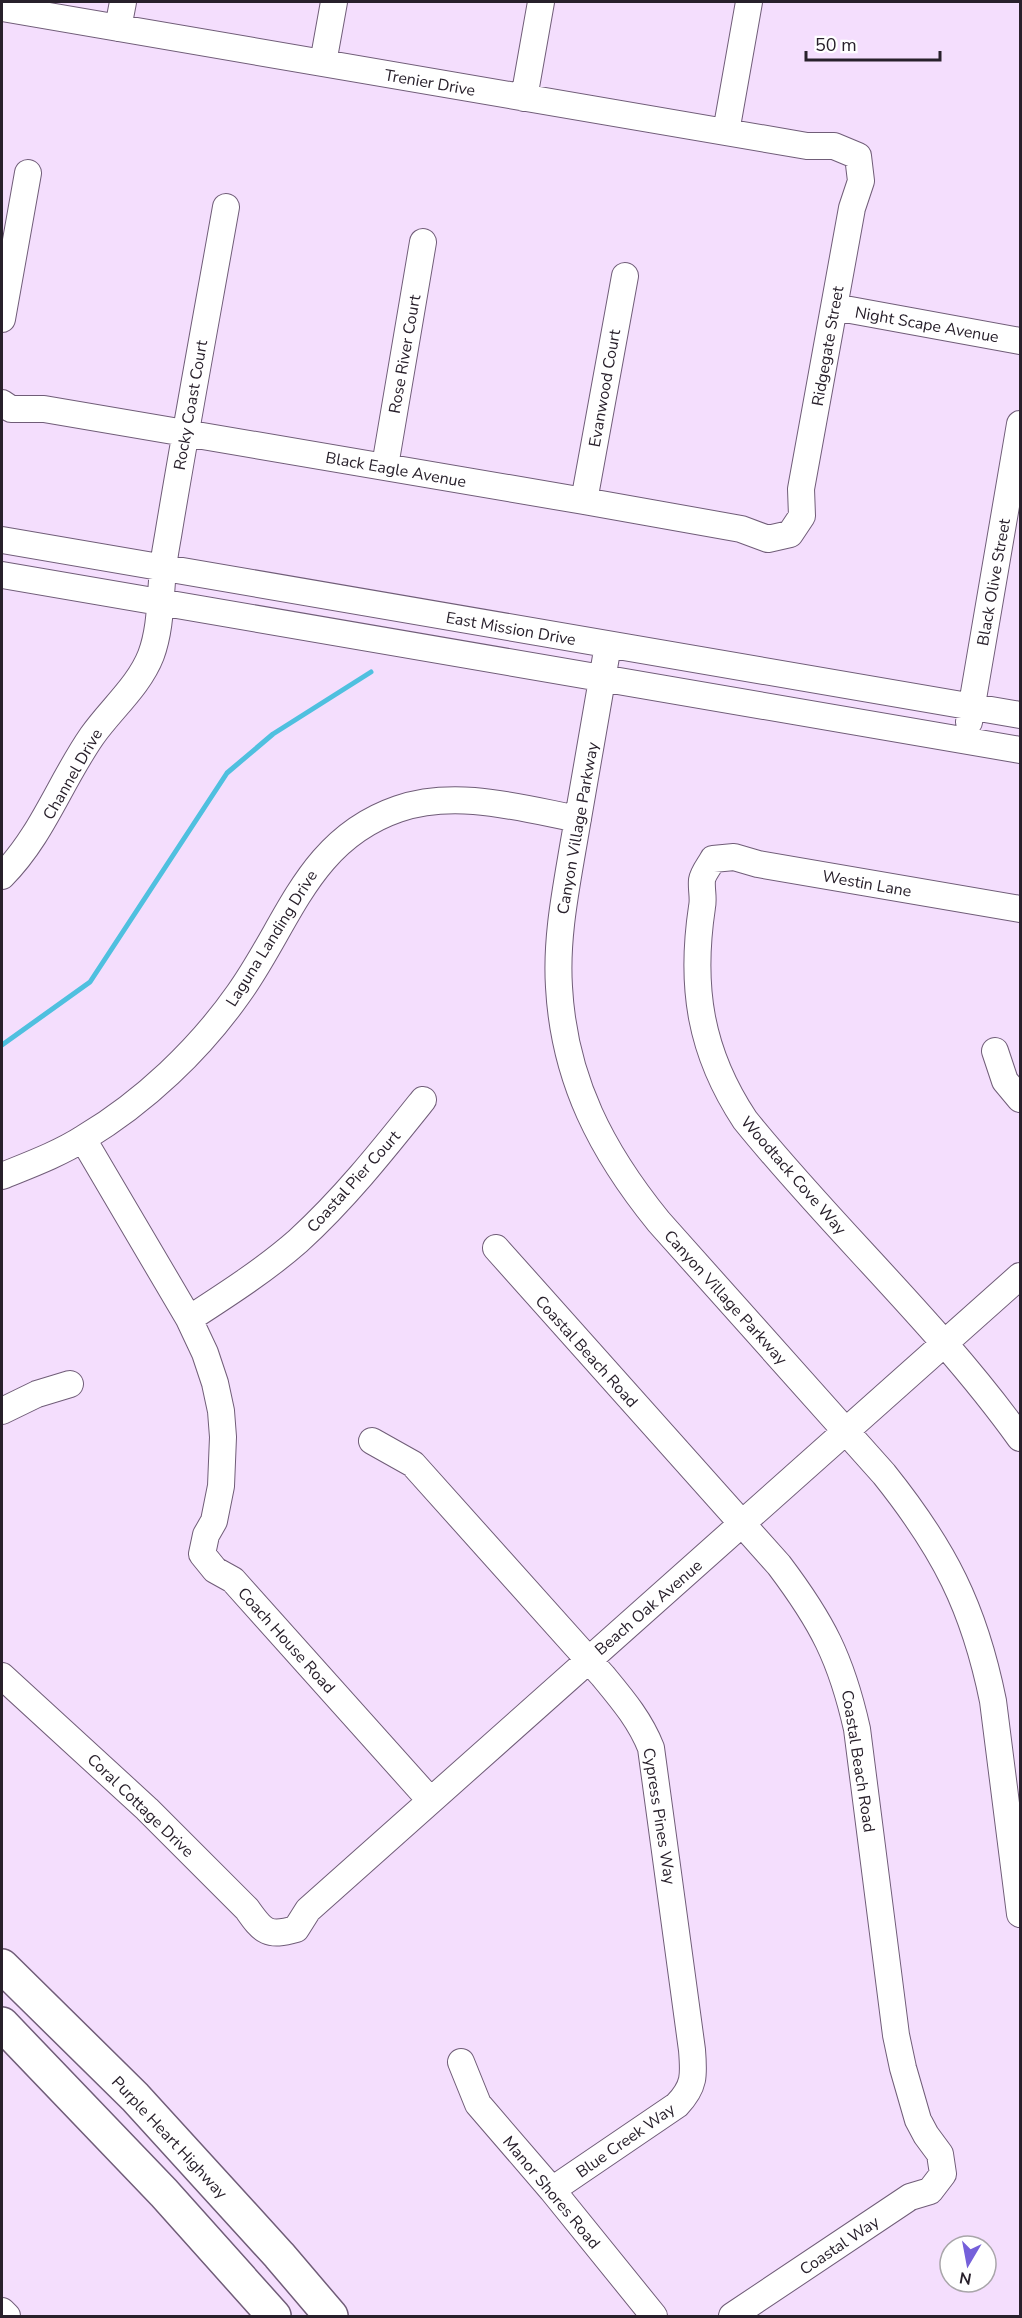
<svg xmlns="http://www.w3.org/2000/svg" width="1022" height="2318" font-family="'Nunito Sans',sans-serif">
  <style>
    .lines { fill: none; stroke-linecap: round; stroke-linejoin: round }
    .stream { stroke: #4fc0df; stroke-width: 5 }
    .minor-casing { stroke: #705d78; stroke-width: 28 }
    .highway-casing { stroke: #705d78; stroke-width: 36 }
    .minor { stroke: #fff; stroke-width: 26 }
    .highway { stroke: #fff; stroke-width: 33 }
    .labels { text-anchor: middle; stroke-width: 5; stroke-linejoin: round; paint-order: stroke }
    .street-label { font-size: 16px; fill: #28202b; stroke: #fff }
  </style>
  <rect width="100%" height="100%" fill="#f4defd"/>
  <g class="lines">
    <path class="stream" d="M2 1045 90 982 227 773 273 734 371 672"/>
    <defs>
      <path id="minor" d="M2 8 807 146H834L858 156 861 181 852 208 801 489 802 516 790 534 768 539 741 529 584 501 44 409H11L2 403
        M118 28 123 2
        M323 63 334 2
        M524 98 541 2
        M726 132 749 2
        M834 307 1020 341
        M2 319 28 173
        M385 466 423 242
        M584 501 625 276
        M2 540 1020 715
        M2 575 1020 750
        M608 645C597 712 584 780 573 847 565 894 556 940 559 987 564 1080 602 1152 659 1222L884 1474C944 1549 974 1607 993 1701L1020 1914
        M969 722 1020 424
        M2 876C42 836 60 782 92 736 111 709 139 686 151 655 161 628 160 598 163 570 164 556 167 543 169 530 187 422 207 314 226 207
        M1020 909 758 864 734 857 713 859C710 865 703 873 702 880 701 889 704 898 702 907 690 987 700 1052 745 1120 833 1229 938 1324 1020 1438
        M995 1051 1005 1081 1020 1099
        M83 1139 189 1319 205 1353 215 1383 221 1411 223 1437 221 1486 214 1521 206 1535 202 1554 215 1570 233 1580 430 1800
        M2 1176C29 1165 59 1154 84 1138 144 1102 199 1050 239 993 289 923 308 840 398 809 456 789 520 808 578 819
        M496 1248 779 1565C822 1622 841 1658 857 1729L896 2035 903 2068 918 2120 926 2135 940 2154 943 2174 930 2191 910 2197 732 2316
        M189 1319C226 1295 265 1270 298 1241 345 1198 383 1150 423 1100
        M2 1411 37 1394 70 1384
        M372 1441 413 1464 603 1676C622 1699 640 1720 651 1748L692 2050C694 2075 695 2086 677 2105L552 2190
        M2 1676 147 1809 247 1909C263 1932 268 1937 296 1929L308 1910 1020 1276
        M461 2062 478 2104 552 2190 654 2316
        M2 2311 7 2316"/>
      <path id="highway" d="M2 1966 135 2097 279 2255 331 2316
        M2 2024 164 2193 274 2316"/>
    </defs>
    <use href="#minor" class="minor-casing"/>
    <use href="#highway" class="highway-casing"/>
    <use href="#minor" class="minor"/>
    <use href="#highway" class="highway"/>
  </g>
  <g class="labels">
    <g class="street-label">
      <text transform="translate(430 82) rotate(10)" y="6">Trenier Drive</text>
      <text transform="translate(927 324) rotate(10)" y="6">Night Scape Avenue</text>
      <text transform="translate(827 346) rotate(-80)" y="6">Ridgegate Street</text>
      <text transform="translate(404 354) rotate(-80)" y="6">Rose River Court</text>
      <text transform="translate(604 388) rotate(-80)" y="6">Evanwood Court</text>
      <text transform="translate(190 405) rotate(-80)" y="6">Rocky Coast Court</text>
      <text transform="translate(396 469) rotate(10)" y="6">Black Eagle Avenue</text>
      <text transform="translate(993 582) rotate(-80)" y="6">Black Olive Street</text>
      <text transform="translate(511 628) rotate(10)" y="6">East Mission Drive</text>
      <text transform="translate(72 774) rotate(-60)" y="6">Channel Drive</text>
      <text transform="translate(577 828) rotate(-80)" y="6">Canyon Village Parkway</text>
      <text transform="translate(867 883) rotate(10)" y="6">Westin Lane</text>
      <text transform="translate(271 938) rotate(-58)" y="6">Laguna Landing Drive</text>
      <text transform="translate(794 1175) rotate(49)" y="6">Woodtack Cove Way</text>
      <text transform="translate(353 1181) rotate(-48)" y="6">Coastal Pier Court</text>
      <text transform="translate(726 1297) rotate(48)" y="6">Canyon Village Parkway</text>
      <text transform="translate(587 1351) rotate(48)" y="6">Coastal Beach Road</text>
      <text transform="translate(648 1607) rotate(-41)" y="6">Beach Oak Avenue</text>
      <text transform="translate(287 1640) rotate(48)" y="6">Coach House Road</text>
      <text transform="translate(859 1761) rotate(81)" y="6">Coastal Beach Road</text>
      <text transform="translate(141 1805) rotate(44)" y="6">Coral Cottage Drive</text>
      <text transform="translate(660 1816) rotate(81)" y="6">Cypress Pines Way</text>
      <text transform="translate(170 2137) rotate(47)" y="6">Purple Heart Highway</text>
      <text transform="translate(625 2140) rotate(-35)" y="6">Blue Creek Way</text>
      <text transform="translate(552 2192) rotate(50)" y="6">Manor Shores Road</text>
      <text transform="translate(839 2245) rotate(-34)" y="6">Coastal Way</text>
    </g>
  </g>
  <rect width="1022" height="2318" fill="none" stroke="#28202b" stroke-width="6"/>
  <g transform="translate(968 2264) rotate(190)"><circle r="28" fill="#ffffff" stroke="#a9a6aa" stroke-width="1.5"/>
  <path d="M0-4.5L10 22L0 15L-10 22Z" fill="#7560da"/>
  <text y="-9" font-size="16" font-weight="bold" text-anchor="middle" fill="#28202b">N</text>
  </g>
  <path d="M806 51v9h134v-9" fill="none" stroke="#28202b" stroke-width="3"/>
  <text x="815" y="51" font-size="18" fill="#28202b" stroke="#ffffff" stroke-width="4.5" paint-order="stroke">50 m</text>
</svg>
